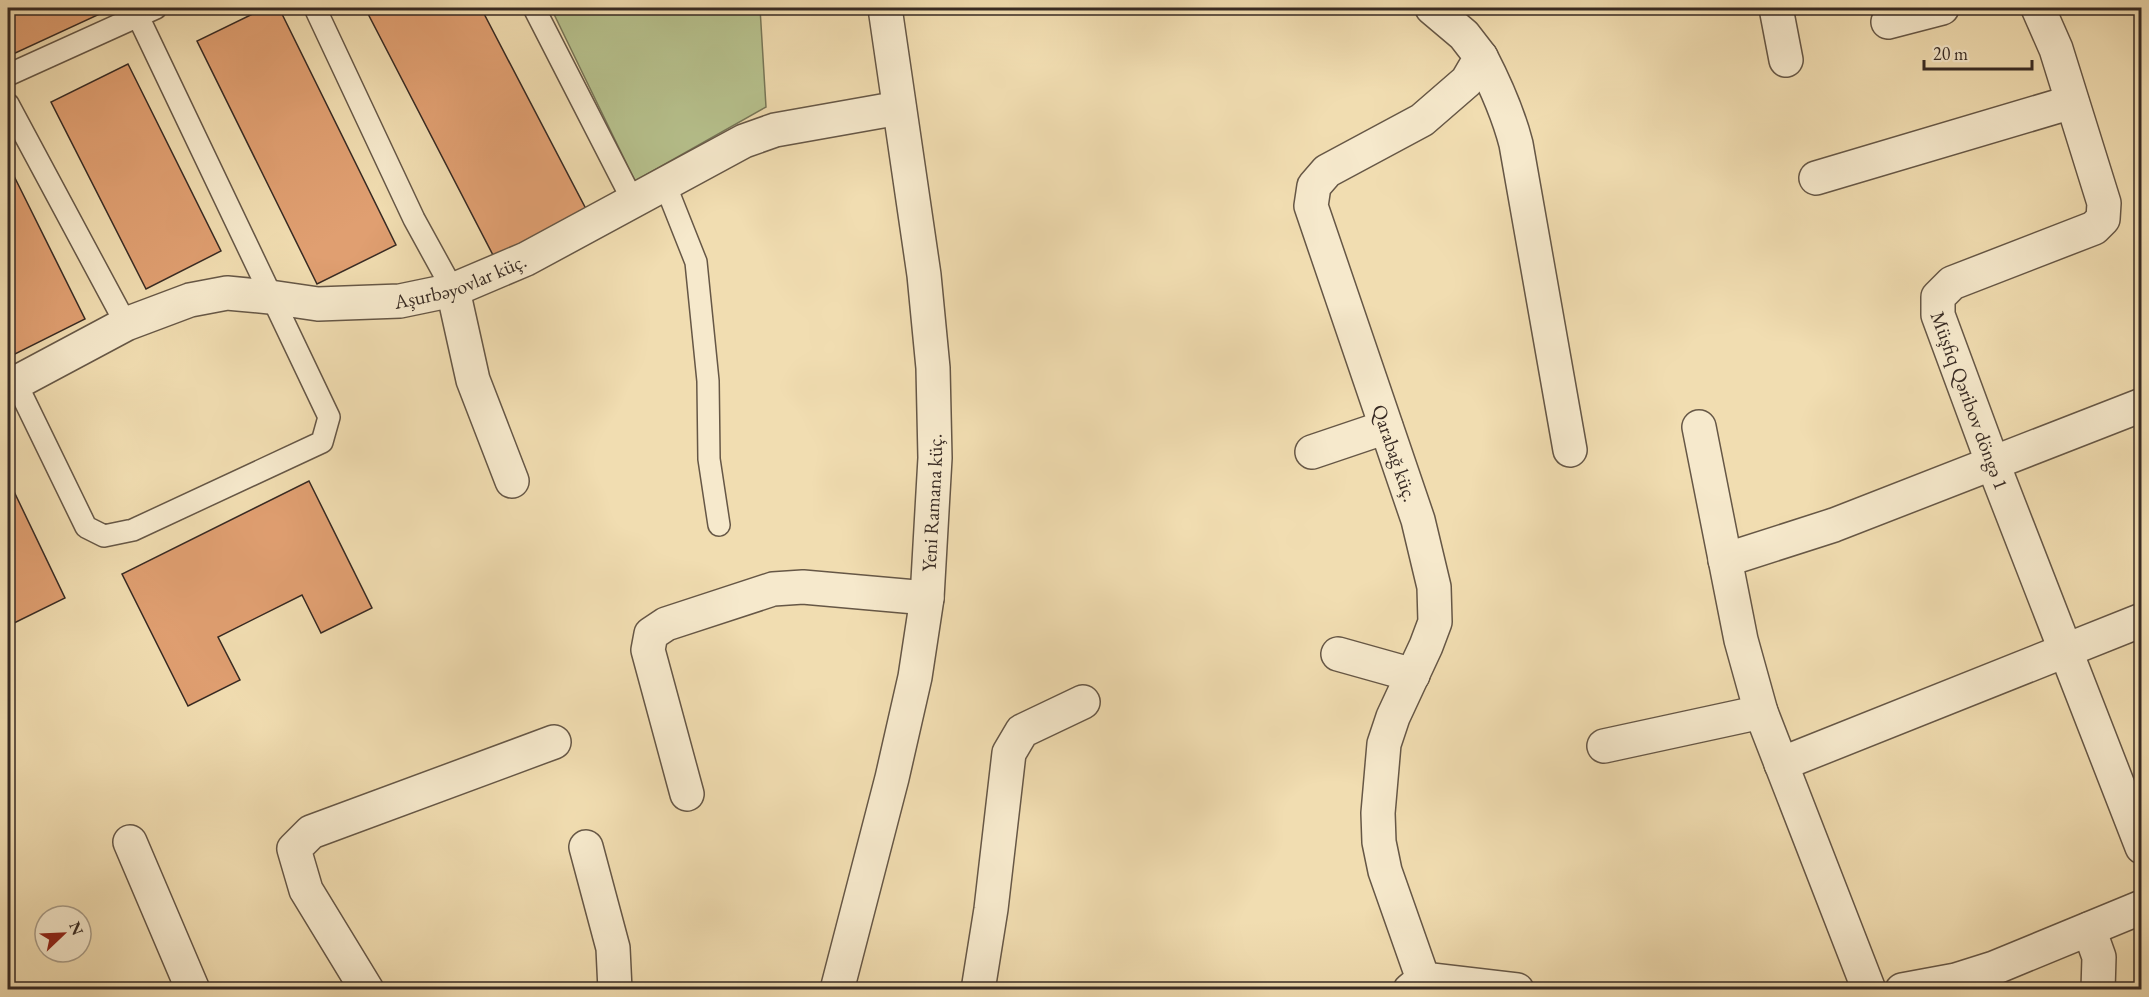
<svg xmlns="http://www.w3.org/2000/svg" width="2149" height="997" font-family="'EB Garamond',serif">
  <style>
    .green { fill: #b7c28e; stroke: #777658; stroke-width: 1.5 }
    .building { fill: #e09f71; stroke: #372a23; stroke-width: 1.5 }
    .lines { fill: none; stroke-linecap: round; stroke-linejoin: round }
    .service-casing { stroke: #665746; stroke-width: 24 }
    .minor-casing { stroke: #665746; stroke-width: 36 }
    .tertiary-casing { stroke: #665746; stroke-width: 36 }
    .service { stroke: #f6e9cc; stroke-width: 21 }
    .minor { stroke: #f6e9cc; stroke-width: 33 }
    .tertiary { stroke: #f6e9cc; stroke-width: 33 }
    .labels { text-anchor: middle; stroke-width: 4.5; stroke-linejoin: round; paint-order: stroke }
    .street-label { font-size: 20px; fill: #372a23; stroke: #f6e9cc }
  </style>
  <rect width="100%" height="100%" fill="#f1ddb1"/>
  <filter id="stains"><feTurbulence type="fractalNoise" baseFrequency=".00333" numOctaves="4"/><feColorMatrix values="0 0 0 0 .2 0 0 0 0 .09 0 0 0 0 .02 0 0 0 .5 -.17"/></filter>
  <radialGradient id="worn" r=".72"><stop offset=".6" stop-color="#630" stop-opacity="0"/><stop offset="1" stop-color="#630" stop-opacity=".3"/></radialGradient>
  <path class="green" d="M551 8H760L766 107 635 181Z"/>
  <path class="building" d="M8 8H99L102 13 11 55 8 47Z
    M265 8H279L396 245 317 284 197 41Z
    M365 8H481L586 209 494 257Z
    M128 64 221 251 146 289 51 102Z
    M8 164 85 319 9 357 8 354Z
    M8 479 65 598 8 626Z
    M309 481 372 608 321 633 302 595 218 637 240 680 188 706 122 574Z"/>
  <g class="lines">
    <defs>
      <path id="service" d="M315 8 414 219 453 290
        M534 8 633 201
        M8 75 156 8
        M8 104 126 324
        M665 184 696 262 708 381 709 459 719 525
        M16 383 86 527 104 536 133 530 322 442 329 417 134 8"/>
      <g id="minor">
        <path d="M1776 8 1786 60"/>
        <path id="s1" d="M2038 8 2056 49 2104 203 2103 219 2094 228 1952 283 1938 297V315L1993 464 2142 847"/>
        <path d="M1888 22 1942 8"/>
        <path d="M1481 57C1496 86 1508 113 1516 144L1570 450"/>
        <path d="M1816 178 2072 102"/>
        <path d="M453 290 473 380 512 481"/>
        <path id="s2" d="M8 387 126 324 190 300 227 293 270 297 318 304 400 301 453 290 526 259 744 141 775 130 899 108"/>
        <path d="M1699 427 1741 640 1761 712 1869 990"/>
        <path d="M1312 452 1386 427"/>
        <path d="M1725 560 1834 525 2142 405"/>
        <path d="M1338 654 1413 675"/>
        <path d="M1604 746 1761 712"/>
        <path d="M1781 764 2142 620"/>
        <path d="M687 794 648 650 651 634 666 624 773 589 803 587 927 598"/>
        <path d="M130 842 193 990"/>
        <path d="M586 847 613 948 615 990"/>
        <path d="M2089 929 2099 957 2098 990"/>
        <path d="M1423 979 1517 990"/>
        <path d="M367 990 306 890 294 849 311 832 554 742"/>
        <path d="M978 990 991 909 1009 753 1022 731 1083 702"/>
        <path d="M1410 990 1423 979 1385 871 1379 842 1378 813 1384 744 1393 717 1426 646 1435 622 1434 587 1418 520 1311 206 1314 186 1327 171 1422 120 1467 81 1481 57 1464 35 1432 8"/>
        <path d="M1902 990 1956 980 1994 968 2142 907"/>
      </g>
      <g id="tertiary">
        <path id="s3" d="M837 990 892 778 915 677 927 598 935 458 933 368 924 275 885 8"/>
      </g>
    </defs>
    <use href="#service" class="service-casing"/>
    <use href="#minor" class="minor-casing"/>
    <use href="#tertiary" class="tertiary-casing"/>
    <use href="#service" class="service"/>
    <use href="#minor" class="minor"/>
    <use href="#tertiary" class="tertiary"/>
  </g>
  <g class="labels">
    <g class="street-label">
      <text dy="7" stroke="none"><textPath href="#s2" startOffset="477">Aşurbəyovlar küç.</textPath></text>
      <text dy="7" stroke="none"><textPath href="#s1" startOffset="516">Müşfiq Qəribov döngə 1</textPath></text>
      <text transform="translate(1395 453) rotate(71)" y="7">Qarabağ küç.</text>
      <text dy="7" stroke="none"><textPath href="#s3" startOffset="498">Yeni Ramana küç.</textPath></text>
    </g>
  </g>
  <rect width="2149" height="997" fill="none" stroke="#f1ddb1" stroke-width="30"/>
  <rect x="9" y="9" width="2131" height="979" fill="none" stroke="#372a23" stroke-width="3"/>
  <rect x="15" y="15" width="2119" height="967" fill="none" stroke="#372a23" stroke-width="1.5"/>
  <g transform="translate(63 934) rotate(67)"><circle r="28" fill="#f6e9cc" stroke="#aa9d88" stroke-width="1.5"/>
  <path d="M0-4.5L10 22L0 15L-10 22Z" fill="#8f2418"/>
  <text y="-9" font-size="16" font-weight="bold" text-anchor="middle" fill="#372a23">N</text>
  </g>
  <path d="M1924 60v9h108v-9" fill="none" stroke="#372a23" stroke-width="3"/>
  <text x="1933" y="60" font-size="18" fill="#372a23" stroke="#f6e9cc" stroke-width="4.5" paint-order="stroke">20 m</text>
  <rect width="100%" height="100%" filter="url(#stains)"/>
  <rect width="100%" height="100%" fill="url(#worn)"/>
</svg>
